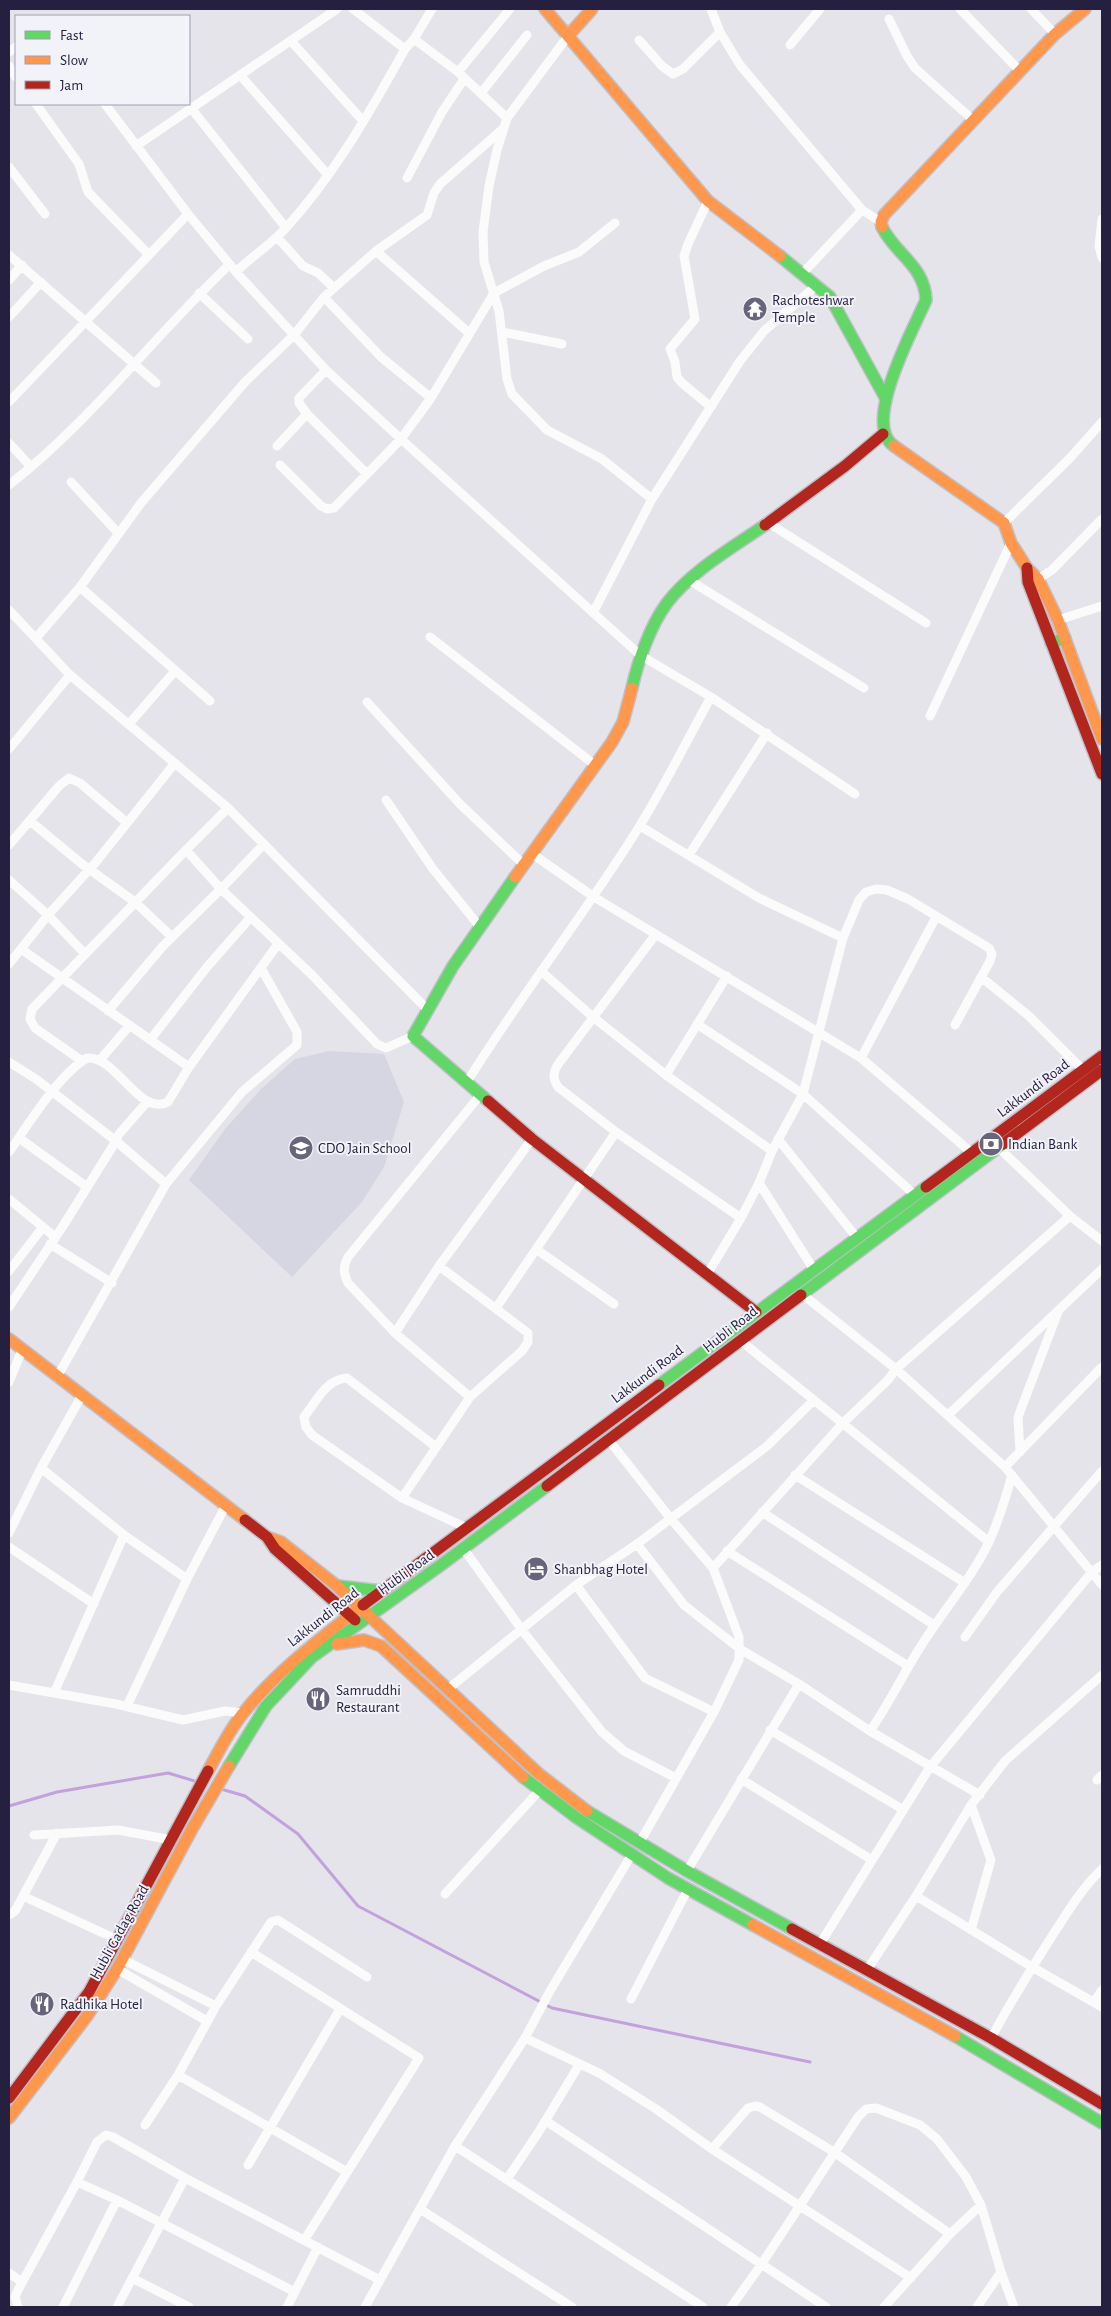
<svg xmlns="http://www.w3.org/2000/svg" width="1111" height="2316" font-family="'Alegreya Sans',sans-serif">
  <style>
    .built { fill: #d6d6e2 }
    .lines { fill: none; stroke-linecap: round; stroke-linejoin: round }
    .stream { stroke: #c3a1dd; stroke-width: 3 }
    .fast-casing { stroke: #c0c0ca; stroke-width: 14 }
    .slow-casing { stroke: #c0c0ca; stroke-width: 14 }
    .jam-casing { stroke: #c0c0ca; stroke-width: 14 }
    .street { stroke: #fbfbfc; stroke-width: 9 }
    .fast { stroke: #63d668; stroke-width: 11 }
    .slow { stroke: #ff974d; stroke-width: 11 }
    .jam { stroke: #b3261e; stroke-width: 11 }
    .labels { text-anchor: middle; stroke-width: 4; stroke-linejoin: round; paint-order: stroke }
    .poi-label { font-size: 15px; fill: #25203f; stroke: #f2f2f9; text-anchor: start }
    .street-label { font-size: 15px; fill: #25203f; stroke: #f2f2f9 }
  </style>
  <rect width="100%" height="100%" fill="#e4e4ea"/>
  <path class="built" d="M329 1051 384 1054 404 1102 384 1167 362 1202 292 1277 189 1180 225 1129 260 1090 295 1059Z"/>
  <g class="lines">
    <path class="stream" d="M221 1789 245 1796 298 1834 358 1906 552 2008 810 2062
      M9 1806 57 1792 168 1773 198 1782"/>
    <defs>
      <path id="fast" d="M882 227C895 254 925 266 926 300 914 328 861 424 894 446
        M780 256 830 297 886 399
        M1051 643 1065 638
        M632 688C638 661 650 626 667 603 691 571 732 548 765 525
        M488 1101 413 1036 453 966 515 877
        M801 1295 1003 1144
        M659 1385 926 1187
        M338 1586 381 1591
        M229 1766 266 1706 312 1657 441 1565 547 1486
        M523 1777 577 1818 668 1878 753 1925
        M587 1811 687 1871 792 1929
        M955 2036 1102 2123"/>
      <path id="slow" d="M545 9 708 201 780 256
        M568 36 592 9
        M882 227 881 222 884 215 1055 34 1085 9
        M894 446 1004 523 1011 543 1027 568 1038 579 1058 620 1102 739
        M515 877 612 742 623 722 632 688
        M9 1339 245 1520
        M267 1537 281 1542 337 1586 539 1774 587 1811
        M337 1644 364 1640 381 1646 523 1777
        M208 1771C219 1751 229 1730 244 1712 278 1670 320 1639 363 1605
        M753 1925 955 2036
        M9 2118 87 2016 117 1969 192 1829 229 1766"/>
      <path id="jam" d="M765 525 845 466 883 434
        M1027 568 1028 582 1102 774
        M488 1101 532 1139 756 1312
        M1003 1144 1102 1070
        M926 1187 1102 1056
        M547 1486 801 1295
        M245 1520 267 1537 275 1549 355 1620
        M363 1605 659 1385
        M792 1929 991 2038 1102 2104
        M9 2098 89 1992 208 1771"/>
    </defs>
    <use href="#fast" class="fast-casing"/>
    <use href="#slow" class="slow-casing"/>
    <use href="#jam" class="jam-casing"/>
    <path class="street" d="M353 9 405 49
      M711 9 720 32 740 65 862 210 881 222
      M960 9 1020 71
      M1031 9 1055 34
      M889 19 907 56 915 68 973 120
      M568 36 507 118 497 150 489 186 483 232 484 262 499 311 507 379 512 394 547 430 602 459 652 499
      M414 39 458 72 507 118
      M639 40 662 66 673 74 683 69 720 32
      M291 41 363 121
      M790 45 820 9
      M9 52 16 47
      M9 66 16 77
      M458 72 510 9
      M240 75 328 175
      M481 93 527 35
      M36 104 79 164 88 192 149 255
      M105 104 188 214 236 272 326 370 401 439 431 398 494 293 544 266 579 252 615 223
      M191 108 286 228
      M136 146 337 9
      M9 167 45 214
      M407 178 442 112 464 79
      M708 201 688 244 684 256 695 319 670 349 675 362 677 377 682 383 711 407
      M1102 219 1099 246 1102 258
      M277 237 303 266 318 273 334 288
      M376 251 469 333
      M9 255 156 383
      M236 272C251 257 270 245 284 230 333 177 370 112 405 49L414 39 432 9
      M803 273 862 210
      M9 280 22 265
      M199 293 248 339
      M324 297 381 357 431 398
      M9 317 41 282
      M502 332 562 344
      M9 402 188 214
      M307 414 367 474
      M9 443 31 467
      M277 446 307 414 299 403V398L326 370
      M280 465 321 506 327 509 334 508 401 439 640 655 711 697 855 794
      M71 482 119 534
      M9 485C91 421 154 336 229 265
      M767 522 926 623
      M1004 523 1070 458 1102 422
      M1038 579 1052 570 1102 519
      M689 580 864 688
      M80 587 210 701
      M9 610 70 675 228 808 428 1010
      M593 613 652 499 740 361 764 331 817 285
      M1058 620 1102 606
      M430 637 595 765
      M36 638 80 587 141 503 245 382 294 335 324 297 376 251 427 215 434 193 440 184 504 128
      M367 702 460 804 523 864
      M930 716 1011 543
      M129 724 175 671
      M9 749 70 675
      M386 800 433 869 480 927
      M30 821 82 864 135 902 172 937
      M640 826 759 898 843 938
      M9 845 59 786 69 778 80 783 126 822
      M186 850 228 808
      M531 853 594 897 861 1058 972 1153
      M689 855 767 733
      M9 880 48 915 85 954
      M656 934 559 1063C553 1072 552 1078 558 1087L616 1132 741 1218
      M21 949 189 1067
      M9 964 48 915 96 862 175 763
      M541 971 593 1017 666 1075 772 1151
      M981 977 1029 1016 1083 1070
      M108 1011 163 946 221 889 312 975 377 1044 386 1048 413 1036
      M697 1024 803 1094 915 1195
      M150 1040 207 967 250 918
      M861 1058 936 917
      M100 1060 129 1026
      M82 1061 35 1028 30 1019 32 1009 186 850 221 889 264 844
      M9 1062 36 1079 116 1141 63 1226 9 1307
      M666 1075 727 976
      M467 1082C521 995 585 914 639 827 665 785 687 740 711 697
      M147 1102 119 1134 116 1141 166 1184
      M19 1138 87 1187
      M778 1139 857 1238
      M999 1148 1070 1216 1102 1241
      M9 1152C28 1125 59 1074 87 1058 116 1055 139 1117 168 1102L189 1067 278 944
      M759 1183 814 1270
      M9 1199 55 1237
      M50 1244 112 1283
      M536 1249 614 1304
      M439 1266 528 1333V1342L522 1351 470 1397
      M9 1271 43 1227
      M708 1273 741 1218 759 1183 772 1151 803 1094 843 938 859 900 866 892 876 889 887 890 908 899 989 948 992 954 990 961 955 1025
      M802 1294 896 1369 1005 1467 1102 1585
      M496 1308 616 1132
      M395 1333 439 1266 532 1139
      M741 1341 989 1542
      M57 1377 166 1184 242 1092 297 1045V1032L261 968
      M9 1382 22 1350
      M948 1415 1102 1269
      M608 1439 671 1519 713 1568
      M436 1447 347 1378C326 1379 316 1402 304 1417L306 1427 312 1435 402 1498 467 1528
      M1020 1452 1018 1417 1058 1312
      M1005 1467 1102 1367
      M41 1468 124 1535 187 1579
      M795 1475 965 1583
      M402 1498 470 1397 395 1333 348 1283C343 1272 343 1267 348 1257L481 1094
      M762 1512 934 1625
      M9 1533 41 1468 82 1395
      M637 1544 684 1605 740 1649 799 1684 870 1731 980 1795
      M9 1547 94 1604
      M463 1548 522 1630 602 1732 624 1751 676 1778
      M727 1551 908 1666
      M576 1585 645 1678 714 1712
      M965 1637 997 1592 1102 1471
      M9 1685 116 1704 183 1720 225 1711 243 1713
      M448 1689 576 1585 637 1544 767 1446 814 1400
      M54 1693 124 1535
      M127 1706 187 1579 226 1505
      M770 1730 902 1809
      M870 1731C889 1704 903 1674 921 1646 943 1611 972 1578 990 1540 999 1519 1006 1497 1012 1475
      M741 1779 872 1860
      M1097 1780 1102 1775
      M34 1835 118 1830 172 1840
      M640 1842 714 1712 739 1660V1637L713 1568 843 1423 888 1380 896 1369 1070 1216
      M687 1871 799 1684
      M445 1894 539 1791
      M23 1896 118 1940
      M916 1896 1032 1967 1102 2007
      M9 1915 15 1911 57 1833
      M971 1930 991 1860 971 1805
      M820 1944 930 1767 1092 1572 1102 1565
      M251 1952 419 2058 305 2239
      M122 1959 216 2006
      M117 1969 207 2021
      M867 1970 916 1896 971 1805 1005 1761 1102 1675
      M631 1999 688 1889
      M1094 2002 1102 1990
      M525 2038 599 2073 656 2109 712 2149 911 2278
      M991 2038C1011 2002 1032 1967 1054 1933 1069 1910 1082 1888 1102 1869
      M178 2075 347 2172
      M546 2121 826 2307
      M145 2125 178 2075 216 2006 271 1922 278 1920 367 1977
      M455 2146 703 2307
      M712 2149 748 2108 755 2106 760 2107 834 2152 950 2234
      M248 2165 340 2009
      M507 2179 538 2133 579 2065
      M77 2182 117 2200 295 2292
      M420 2209 572 2307
      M9 2273 22 2282
      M132 2278 189 2307
      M18 2307 15 2297 18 2290 77 2182 97 2142 106 2135 113 2137 185 2178 380 2280
      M63 2307 117 2200
      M117 2307 185 2178
      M287 2307 318 2247
      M365 2307 455 2146 525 2038 550 1991 632 1854
      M731 2307 761 2265 858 2117 866 2109 876 2108 920 2125 937 2139 966 2177 981 2205 1001 2272 1014 2307
      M884 2307 950 2234 981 2205
      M977 2307 1001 2272"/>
    <use href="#fast" class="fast"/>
    <use href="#slow" class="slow"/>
    <use href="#jam" class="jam"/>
  </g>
  <defs>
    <symbol id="temple-disc" viewBox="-11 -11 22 22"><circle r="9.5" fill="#68657b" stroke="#f2f2f9"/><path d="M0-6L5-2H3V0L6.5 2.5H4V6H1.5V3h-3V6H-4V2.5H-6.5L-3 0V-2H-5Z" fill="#fff"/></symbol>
    <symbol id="bank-disc" viewBox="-11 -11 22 22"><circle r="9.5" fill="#68657b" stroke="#f2f2f9"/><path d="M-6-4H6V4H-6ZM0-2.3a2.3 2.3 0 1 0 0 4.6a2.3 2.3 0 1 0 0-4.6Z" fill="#fff"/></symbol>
    <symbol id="school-disc" viewBox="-11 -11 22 22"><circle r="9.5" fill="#68657b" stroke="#f2f2f9"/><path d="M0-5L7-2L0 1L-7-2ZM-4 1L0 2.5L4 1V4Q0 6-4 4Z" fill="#fff"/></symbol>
    <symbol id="hotel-disc" viewBox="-11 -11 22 22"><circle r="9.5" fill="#68657b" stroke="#f2f2f9"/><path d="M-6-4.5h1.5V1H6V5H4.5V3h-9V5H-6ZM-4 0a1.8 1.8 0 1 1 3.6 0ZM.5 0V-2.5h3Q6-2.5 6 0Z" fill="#fff"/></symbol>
    <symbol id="restaurant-disc" viewBox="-11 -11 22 22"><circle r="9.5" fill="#68657b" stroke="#f2f2f9"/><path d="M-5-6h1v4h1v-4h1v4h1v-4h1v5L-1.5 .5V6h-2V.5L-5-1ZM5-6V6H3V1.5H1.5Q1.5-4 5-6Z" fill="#fff"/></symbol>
  </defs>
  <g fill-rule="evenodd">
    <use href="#temple-disc" x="741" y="295" width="28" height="28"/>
    <use href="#bank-disc" x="977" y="1130" width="28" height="28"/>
    <use href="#school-disc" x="287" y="1134" width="28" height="28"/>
    <use href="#hotel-disc" x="522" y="1555" width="28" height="28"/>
    <use href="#restaurant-disc" x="304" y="1685" width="28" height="28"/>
    <use href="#restaurant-disc" x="28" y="1990" width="28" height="28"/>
  </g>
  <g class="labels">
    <g class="poi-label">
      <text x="772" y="305">Rachoteshwar<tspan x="772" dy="17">Temple</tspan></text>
      <text x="1008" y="1149">Indian Bank</text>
      <text x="318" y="1153">CDO Jain School</text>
      <text x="554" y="1574">Shanbhag Hotel</text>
      <text x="336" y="1695">Samruddhi<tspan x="336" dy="17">Restaurant</tspan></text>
      <text x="60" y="2009">Radhika Hotel</text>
    </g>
    <g class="street-label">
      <text transform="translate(1033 1088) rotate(-37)" y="5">Lakkundi Road</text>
      <text transform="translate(730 1329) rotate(-38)" y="5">Hubli Road</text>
      <text transform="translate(647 1374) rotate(-37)" y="5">Lakkundi Road</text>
      <text transform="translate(406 1572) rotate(-36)" y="5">Hubli Road</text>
      <text transform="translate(323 1617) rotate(-38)" y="5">Lakkundi Road</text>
      <text transform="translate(119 1932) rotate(-61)" y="5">Hubli Gadag Road</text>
    </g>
  </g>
  <rect width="1111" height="2316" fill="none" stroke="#25203f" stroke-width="20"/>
  <rect x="15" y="15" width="175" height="90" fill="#f2f2f9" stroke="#a09eaf"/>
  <rect x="25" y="31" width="25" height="8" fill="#63d668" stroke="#a09eaf"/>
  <text x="60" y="40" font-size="15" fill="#25203f">Fast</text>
  <rect x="25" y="56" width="25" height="8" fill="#ff974d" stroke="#a09eaf"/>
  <text x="60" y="65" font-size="15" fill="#25203f">Slow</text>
  <rect x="25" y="81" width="25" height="8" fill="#b3261e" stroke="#a09eaf"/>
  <text x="60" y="90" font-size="15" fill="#25203f">Jam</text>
</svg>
